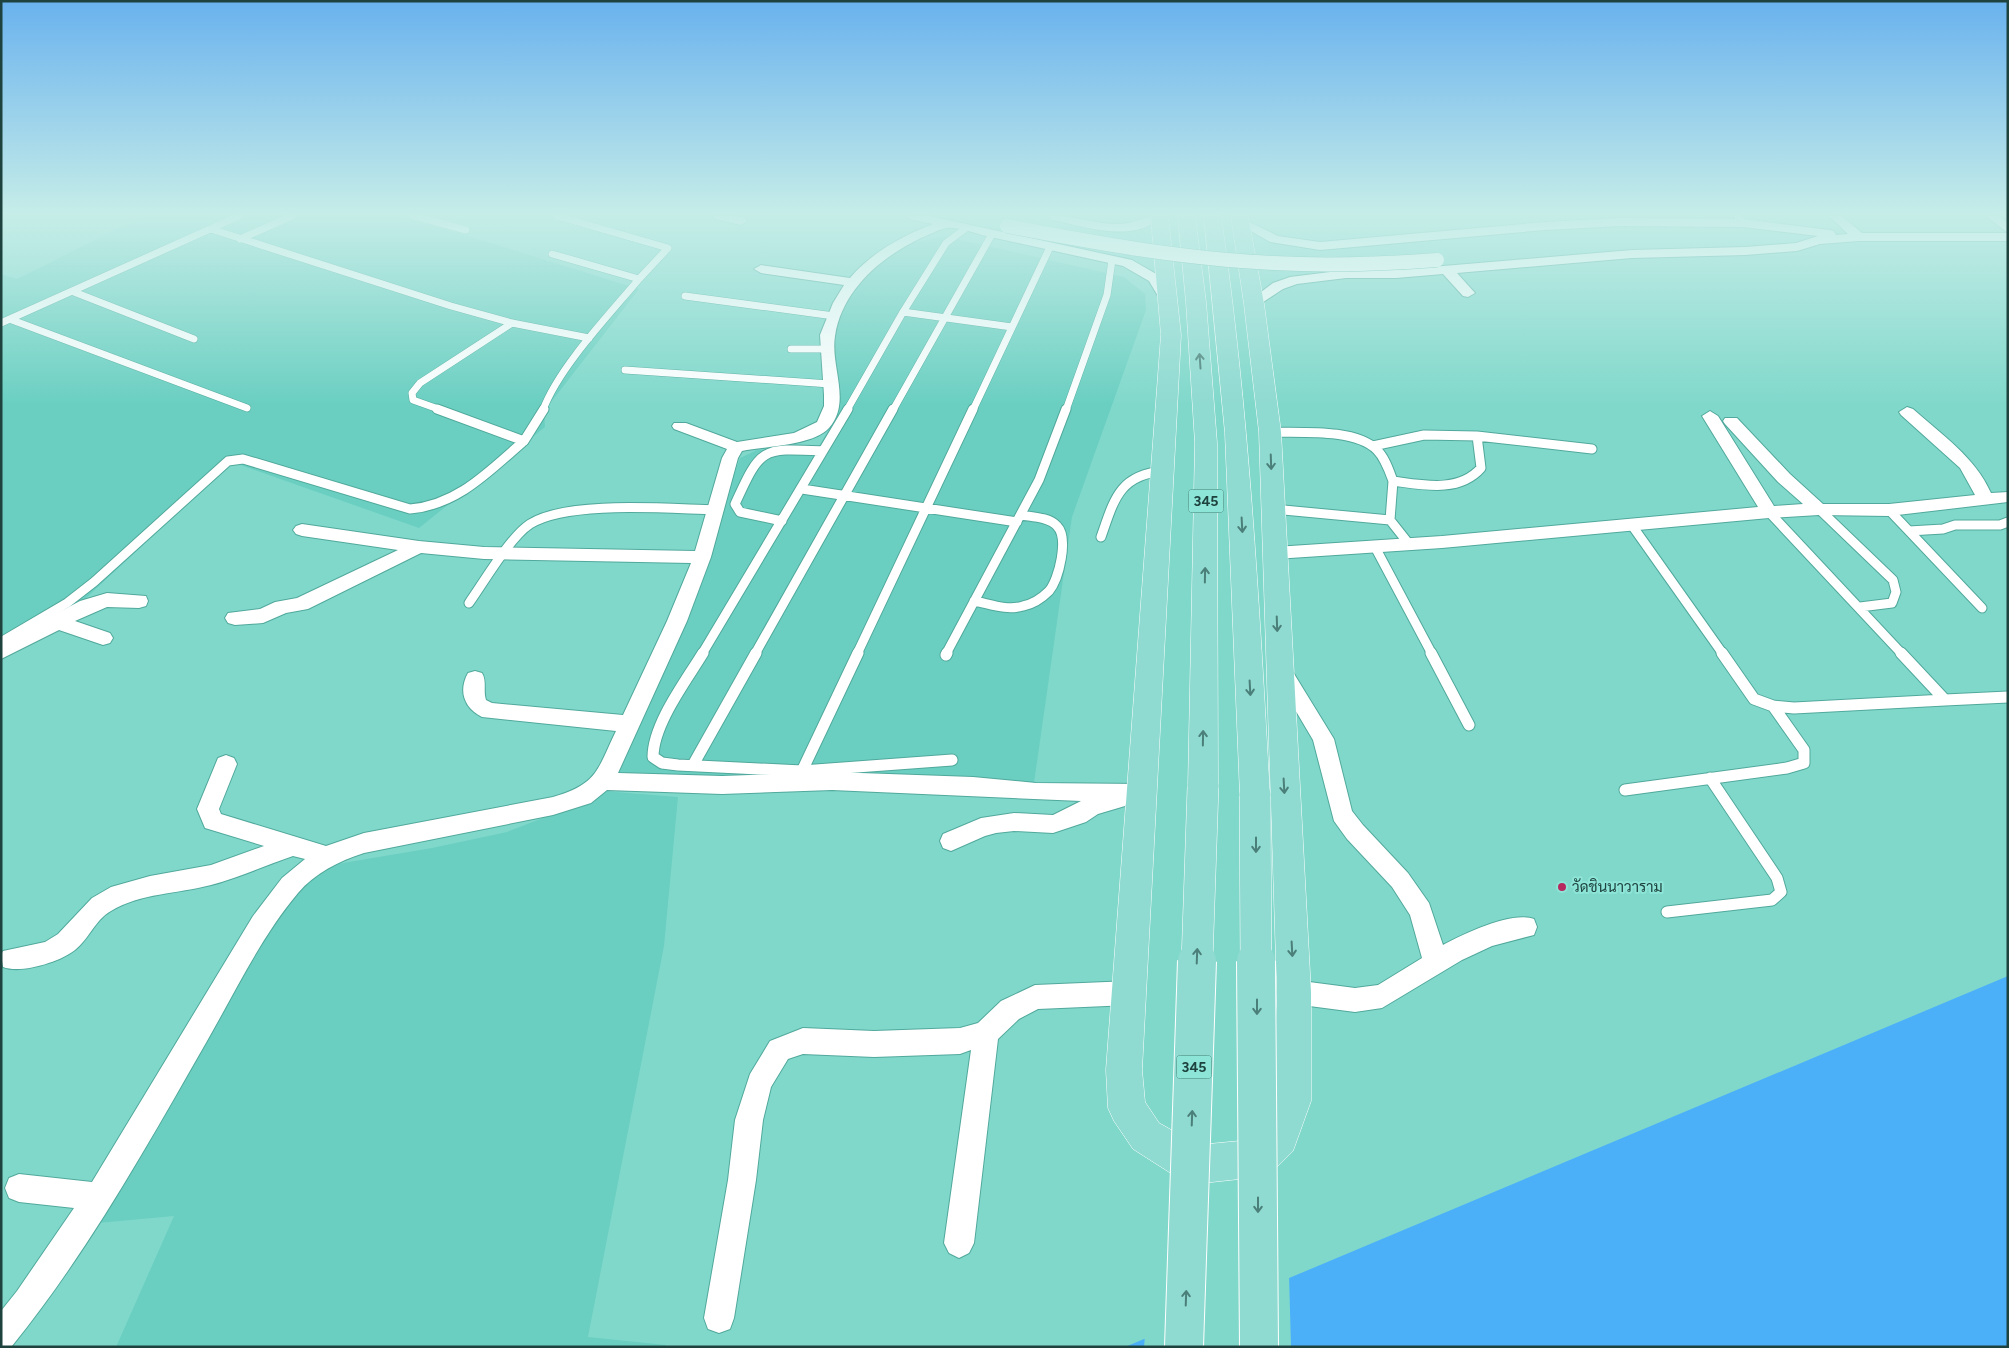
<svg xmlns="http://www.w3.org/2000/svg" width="2009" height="1348" font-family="Figtree,Sarabun,sans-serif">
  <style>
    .built { fill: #6acfc1 }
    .water { fill: #4bb0f8 }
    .pier { fill: #80d8cb }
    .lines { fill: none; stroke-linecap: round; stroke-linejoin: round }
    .lane-far2-casing { stroke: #50a99c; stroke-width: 8 }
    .lane-far1-casing { stroke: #50a99c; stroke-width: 11 }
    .lane-casing { stroke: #50a99c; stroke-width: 13 }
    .street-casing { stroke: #50a99c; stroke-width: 2 }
    .primary-casing { stroke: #fff; stroke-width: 1 }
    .lane-far2 { stroke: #fff; stroke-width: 7 }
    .lane-far1 { stroke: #fff; stroke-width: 9 }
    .lane { stroke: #fff; stroke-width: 11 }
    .street { fill: #fff; fill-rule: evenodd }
    .primary { fill: #8fdad1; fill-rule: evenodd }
    .street-bridge-casing { stroke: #50a99c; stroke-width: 15; stroke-linecap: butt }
    .primary-bridge-far1-casing { stroke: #fff; stroke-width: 32; stroke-linecap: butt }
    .primary-bridge-casing { stroke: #fff; stroke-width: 40; stroke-linecap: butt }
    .street-bridge { stroke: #fff; stroke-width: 14 }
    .primary-bridge-far1 { stroke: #8fdad1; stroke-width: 31 }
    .primary-bridge { stroke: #8fdad1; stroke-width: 38 }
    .oneway { stroke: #4b7f79 }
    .poi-dot { fill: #b6295f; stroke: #8de5d8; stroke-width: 2 }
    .labels { text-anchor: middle; stroke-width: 4; stroke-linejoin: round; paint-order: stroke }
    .shield { fill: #8de5d8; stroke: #3f746c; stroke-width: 1 }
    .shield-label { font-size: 14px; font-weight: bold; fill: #1e433e }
    .poi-label { font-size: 15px; fill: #1e433e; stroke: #8de5d8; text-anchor: start }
  </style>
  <rect width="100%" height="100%" fill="#80d8cb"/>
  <path class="built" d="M143 216H403L639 289 544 411 545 427 419 528 232 462 68 615 1 651V274L17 279Z
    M943 236 1124 277 1145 294 1146 310 1072 517 1032 797 949 786 608 783 717 523 740 458 757 450 819 446 833 422 839 394 834 342 836 327 854 288 869 270 900 246Z
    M603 791 678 797 664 946 588 1337 666 1345V1347H116L174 1216 98 1223 293 890 325 866 432 848 507 832 592 799Z"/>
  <path class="water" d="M2008 976V1347H1125Z"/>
  <path class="pier" d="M1289 1275 1291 1347H1144L1145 1336Z"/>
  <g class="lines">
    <defs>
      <path id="lane-far2" d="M414 216 466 230
        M557 216 668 248 639 279
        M1738 216 1743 223
        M211 229 451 306 512 323 589 338
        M240 239 292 216
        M74 292 194 339
        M685 296 834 316
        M903 312 1012 327
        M12 320 247 408
        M1 323 239 216
        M791 349H828
        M625 370 830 384
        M441 410 413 400 412 393 420 383 512 323
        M543 410C559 367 609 315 639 279L552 254
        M847 410 903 312 946 243 966 228
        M893 410 992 234
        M973 410 1050 247
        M1066 410 1107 295 1112 260"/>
      <path id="lane-far1" d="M437 409 524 441 544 409
        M1270 432C1299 433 1355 428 1377 450 1385 458 1389 470 1393 481
        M1373 446 1424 435 1477 436
        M802 489 1017 522
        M1273 509 1390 520 1393 481C1423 485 1459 493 1481 468L1477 436 1592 449
        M1819 509 1893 580 1896 592 1892 603 1860 607
        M1889 510 1909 531 1943 529 1955 525H2000L2008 522
        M1769 512 1902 654
        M1390 520 1409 544
        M782 521 740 512 735 504C761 447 761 448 823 451
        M1631 524 1723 654
        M1909 531 1982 608
        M1101 537C1114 500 1119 475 1163 471
        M1375 547 1432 654
        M974 601C990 604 1007 611 1023 606 1033 604 1042 598 1049 591 1059 579 1069 538 1057 526 1049 517 1032 517 1021 515
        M469 603C484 582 510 537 530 524 568 500 669 509 715 510
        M1 642 67 603 94 582 228 461 243 459 410 509C458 505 489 471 524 441
        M702 654 848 409
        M755 654 893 409
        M857 654 973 409
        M946 654 1039 480 1066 409"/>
      <path id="lane" d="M703 653C686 681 653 724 653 757L662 763 678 765 802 771
        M858 653 802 771 952 760
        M1431 653 1469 725
        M1722 653 1754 699 1773 706 1794 708 1945 700
        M1901 653 1945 700 2008 697
        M946 655 947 653
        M693 765 756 653
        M1625 790 1787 768 1804 763V750L1773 706
        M1667 912 1772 900 1781 892 1777 878 1710 778"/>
      <path id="street" d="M713 216H734L745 218 747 221 741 225 715 219Z
        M907 216H929L1132 260 1158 275 1176 303 1174 306H1164L1149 281 1123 266C1077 256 1032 246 986 236 975 233 956 226 946 228 937 230 929 235 921 238 881 257 842 290 835 336 830 366 852 402 829 428 812 446 766 446 742 451L738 458 711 557 687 621 618 773 722 776 832 772 973 777 1036 783 1142 784 1150 787 1153 793 1150 799 1142 802H1127L1125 806 1098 814 1086 822 1053 833 1014 831 996 833 985 836 951 851 943 848 940 841 943 834 981 818 1014 813 1053 815 1081 801 832 790 722 794 607 790 591 803 553 815 364 853C339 861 315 873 298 893 261 937 235 992 207 1041 147 1146 88 1252 12 1346L1 1347V1311L17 1291 74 1208 19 1202 9 1198 5 1188 9 1178 19 1174 92 1182 253 916 282 878 305 859 293 856C266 865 239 878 211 885 177 894 141 893 111 911 95 920 89 939 75 950 60 962 21 974 3 967L1 955 3 951 45 942 58 934 92 898 111 887 150 876 211 865 264 846 205 828 197 809 218 758 226 755 234 758 237 764 219 809 221 814 326 846 364 833 553 797C598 784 597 770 616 731L482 717C464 708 458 691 468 673L475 671 482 673C487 681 483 691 486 700L492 703 623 715 667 621 691 563 484 559 421 553 308 609 286 613 263 623 235 625 228 623 225 618 228 613 260 609 275 602 297 598 398 550 302 536 296 534 293 530 296 526 302 524 419 541 484 547 695 551 722 458 727 449 674 429 672 426 674 423H686L737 442 794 433 817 422 824 406V395L820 335 833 303 844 285 761 273 754 269 761 265 850 278C872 252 902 236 933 224L909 219Z
        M1048 216C1072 214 1096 225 1120 224 1136 223 1146 215 1161 216 1138 245 1079 226 1050 219Z
        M1829 216H1842L1862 233H2008V241H1859L1820 244 1797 251 1745 255 1632 258 1457 273 1475 293 1468 297 1463 296 1443 274 1396 278H1346L1297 284 1283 289 1254 308 1247 304 1249 301 1273 283 1290 277 1346 270H1396L1632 250 1745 247 1796 243 1818 236 1743 227 1620 226 1545 230 1320 250 1270 242 1235 222 1241 218 1278 236 1320 242 1545 222 1620 218 1743 219 1830 230 1834 231 1836 235 1848 234Z
        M1986 216H1999L2008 223V233Z
        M1907 407 1913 409C1942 435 1975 457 1991 493L2008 492V502L1889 516 1819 515 1769 518 1442 548 1275 559 1269 557 1266 553 1269 549 1275 547 1442 536 1758 507 1702 416 1710 411 1718 416 1774 506 1803 504 1778 482 1725 424 1723 421 1725 418H1737L1790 474 1823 504H1889L1975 495 1960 468 1901 415 1899 412Z
        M107 593 146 596 148 601 146 606 139 608 107 607 75 621 110 633 113 638 110 643 103 645 59 630 1 659V643L80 601Z
        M1281 662 1288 664 1334 739 1352 811 1363 825 1408 873 1429 903 1443 945C1464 934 1511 911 1534 919L1537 927 1534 935 1492 946 1462 960 1382 1008 1355 1012 1294 1004 1285 1000 1281 992 1285 984 1294 980 1355 988 1378 985 1422 958 1410 915 1392 887 1347 839 1334 821 1313 740 1271 669 1274 664Z
        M1130 981 1139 985 1143 993 1139 1001 1130 1005 1038 1009 1019 1019 998 1039 974 1243 969 1253 959 1258 949 1253 944 1243 971 1050 960 1054 874 1057 803 1054 788 1059 771 1087 763 1120 756 1180 734 1318 730 1329 719 1333 708 1329 704 1318 728 1180 735 1120 750 1074 770 1041 803 1028 874 1031 960 1028 978 1023 1001 1001 1035 985Z"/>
      <path id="primary" d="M1151 216H1168L1181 335 1142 1070 1145 1102 1159 1123 1198 1145 1250 1140 1265 1126 1273 1101 1277 992 1259 432 1244 304 1231 216H1248L1264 304 1281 432 1311 992V1101L1293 1151 1272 1172 1258 1177 1194 1184 1180 1179 1133 1149 1114 1121 1108 1108 1106 1070 1161 335Z
        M1178 216H1195L1206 302 1217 443 1218 787 1214 796 1203 799 1192 796 1188 787 1195 443 1186 302Z
        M1204 216H1221C1249 408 1259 602 1270 796L1266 805 1255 808 1244 805 1240 796 1225 433Z"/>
    </defs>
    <use href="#lane-far2" class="lane-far2-casing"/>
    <use href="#lane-far1" class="lane-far1-casing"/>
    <use href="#lane" class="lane-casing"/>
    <use href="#street" class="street-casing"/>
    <use href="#primary" class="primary-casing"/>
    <use href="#lane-far2" class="lane-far2"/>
    <use href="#lane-far1" class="lane-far1"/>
    <use href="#lane" class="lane"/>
    <use href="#street" class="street"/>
    <use href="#primary" class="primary"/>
    <defs>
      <path id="street-bridge" d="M1007 226C1095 243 1184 259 1274 263 1328 266 1383 264 1437 260"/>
      <path id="primary-bridge-far1" d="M1255 796 1256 962
        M1197 962 1203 787"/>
      <path id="primary-bridge" d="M1256 961 1259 1347
        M1184 1347 1197 961"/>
    </defs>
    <use href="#street-bridge" class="street-bridge-casing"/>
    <use href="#primary-bridge-far1" class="primary-bridge-far1-casing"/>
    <use href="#primary-bridge" class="primary-bridge-casing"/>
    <use href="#street-bridge" class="street-bridge"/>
    <use href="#primary-bridge-far1" class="primary-bridge-far1"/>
    <use href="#primary-bridge" class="primary-bridge"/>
  </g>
  <defs><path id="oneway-shaft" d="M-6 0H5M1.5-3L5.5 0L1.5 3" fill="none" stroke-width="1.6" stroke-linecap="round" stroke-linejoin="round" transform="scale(1.25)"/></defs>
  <g class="oneway">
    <use href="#oneway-shaft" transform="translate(1200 361) rotate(-94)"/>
    <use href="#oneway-shaft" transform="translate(1271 462) rotate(88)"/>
    <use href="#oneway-shaft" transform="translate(1242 525) rotate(87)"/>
    <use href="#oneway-shaft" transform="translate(1205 575) rotate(-89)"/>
    <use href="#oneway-shaft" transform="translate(1277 624) rotate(88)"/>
    <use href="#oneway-shaft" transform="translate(1250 688) rotate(87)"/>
    <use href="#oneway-shaft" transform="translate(1203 738) rotate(-89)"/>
    <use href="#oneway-shaft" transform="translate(1284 786) rotate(87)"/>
    <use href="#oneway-shaft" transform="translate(1256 845) rotate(90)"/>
    <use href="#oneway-shaft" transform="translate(1292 949) rotate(87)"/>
    <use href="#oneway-shaft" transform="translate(1197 956) rotate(-88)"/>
    <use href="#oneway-shaft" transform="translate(1257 1007) rotate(90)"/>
    <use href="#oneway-shaft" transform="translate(1192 1118) rotate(-88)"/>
    <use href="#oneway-shaft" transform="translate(1258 1205) rotate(90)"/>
    <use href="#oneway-shaft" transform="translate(1186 1298) rotate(-88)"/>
  </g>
  <linearGradient id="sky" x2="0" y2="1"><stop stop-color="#69b2ee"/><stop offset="0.53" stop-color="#c6ede8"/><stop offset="1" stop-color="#c6ede8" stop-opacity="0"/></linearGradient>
  <rect width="2009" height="404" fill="url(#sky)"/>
  <circle class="poi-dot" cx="1562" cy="887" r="5"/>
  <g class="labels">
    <g class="shield">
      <rect x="1188.5" y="489.5" width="35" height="23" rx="4"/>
      <rect x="1176.5" y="1055.5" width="35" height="23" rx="4"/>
    </g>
    <g class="shield-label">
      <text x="1206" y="506">345</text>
      <text x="1194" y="1072">345</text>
    </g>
    <g class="poi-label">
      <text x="1572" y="892">วัดชินนาวาราม</text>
    </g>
  </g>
  <rect width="2009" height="1348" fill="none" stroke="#1e433e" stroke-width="5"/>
</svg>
